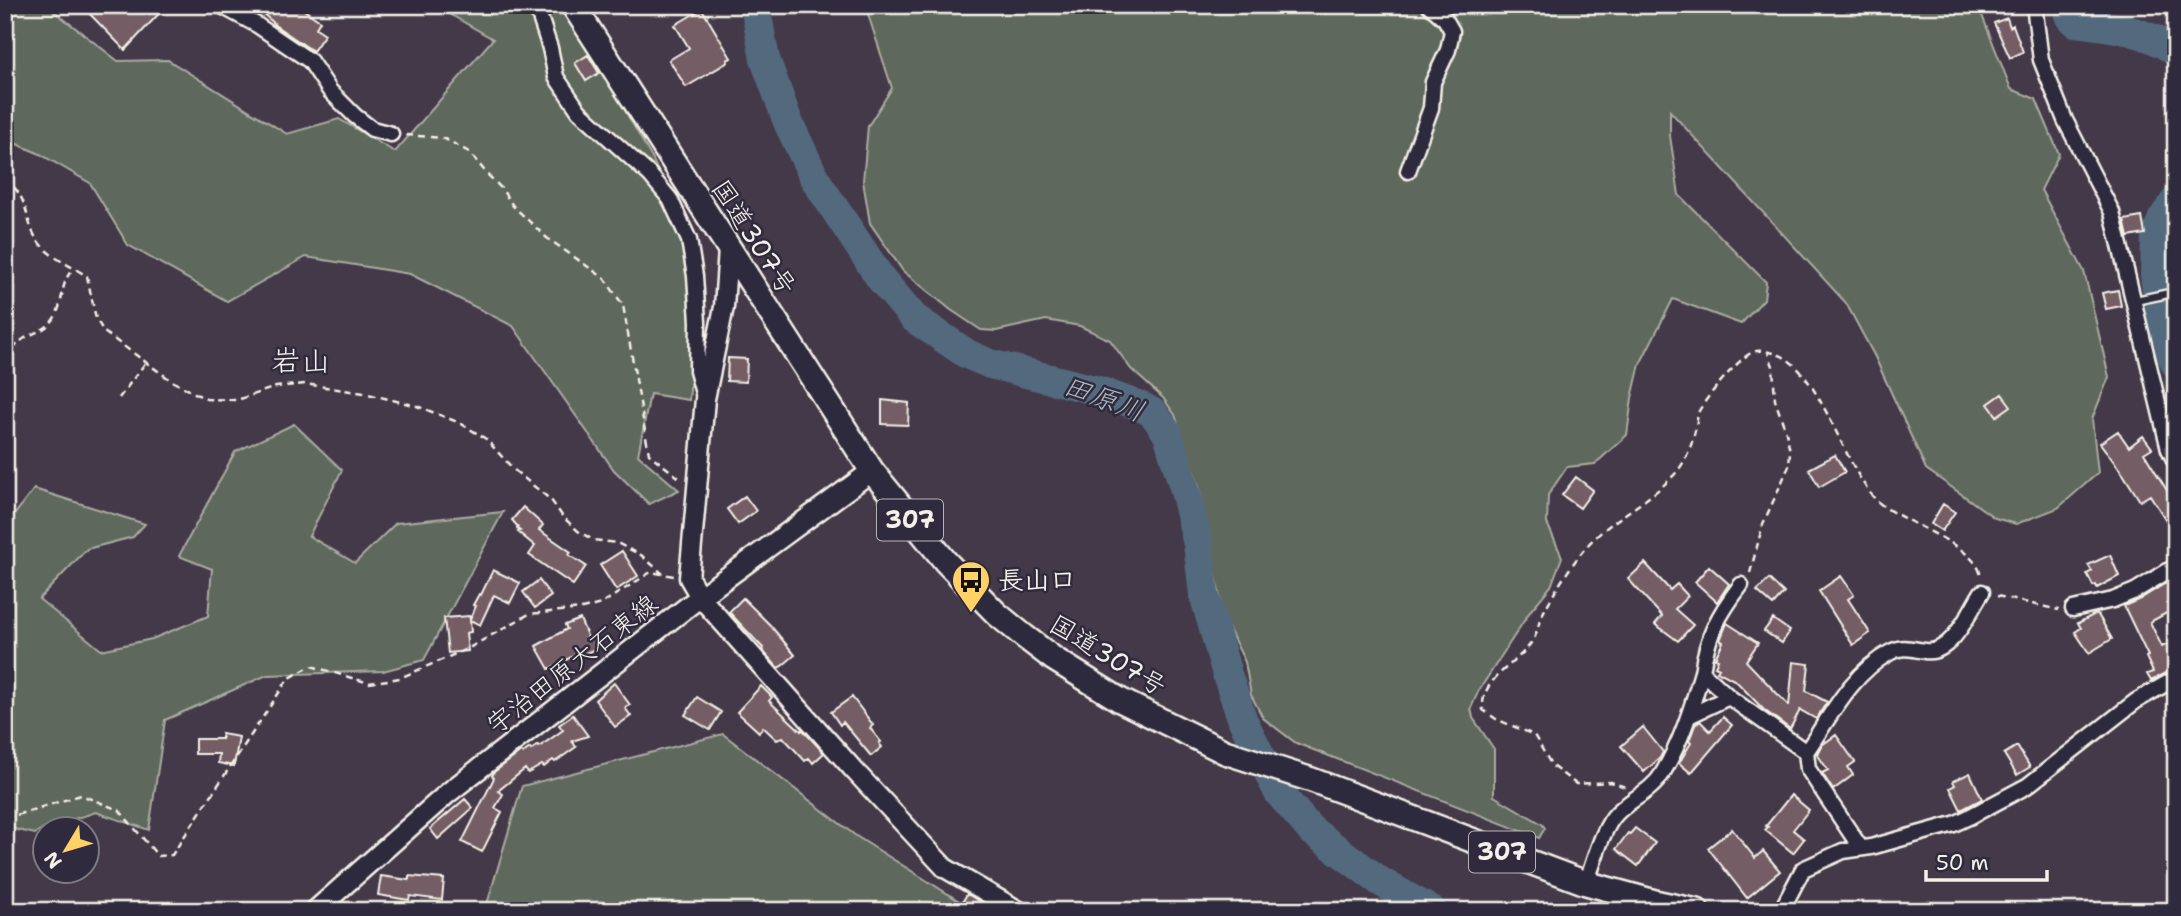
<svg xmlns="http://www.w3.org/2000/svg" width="2181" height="916" font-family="'Shantell Sans','Klee One',sans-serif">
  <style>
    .green { fill: #5f675b; stroke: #aaaca2; stroke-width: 2 }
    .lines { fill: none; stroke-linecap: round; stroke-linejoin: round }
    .river { stroke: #52697e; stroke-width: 30 }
    .building { fill: #755d65; stroke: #f4f1e8; stroke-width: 2 }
    .service-casing { stroke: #f4f1e8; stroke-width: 12 }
    .minor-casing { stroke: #f4f1e8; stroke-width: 19 }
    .tertiary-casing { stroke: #f4f1e8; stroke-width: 23 }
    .secondary-casing { stroke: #f4f1e8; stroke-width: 24 }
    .trunk-casing { stroke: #f4f1e8; stroke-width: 28 }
    .path { stroke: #f4f1e8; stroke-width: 2.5; stroke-dasharray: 7 5; stroke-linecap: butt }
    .service { stroke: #2f2a3d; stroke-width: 7 }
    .minor { stroke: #2f2a3d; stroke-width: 14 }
    .tertiary { stroke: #2f2a3d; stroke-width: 18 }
    .secondary { stroke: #2f2a3d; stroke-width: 19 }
    .trunk { stroke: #2f2a3d; stroke-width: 23 }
    .labels { text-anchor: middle; stroke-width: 5; stroke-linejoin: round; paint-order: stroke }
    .shield { fill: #2f2a3d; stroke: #b9b5b5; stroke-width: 2 }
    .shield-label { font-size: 24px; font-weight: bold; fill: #f4f1e8 }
    .street-label { font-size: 26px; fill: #f4f1e8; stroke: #2f2a3d }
    .poi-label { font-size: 26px; font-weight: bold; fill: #f4f1e8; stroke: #2f2a3d; text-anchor: start }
    .water-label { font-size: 28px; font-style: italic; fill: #abb4b8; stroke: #2f2a3d }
    .quarter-label { font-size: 30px; fill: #f4f1e8; stroke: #2f2a3d }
  </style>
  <rect width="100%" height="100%" fill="#443949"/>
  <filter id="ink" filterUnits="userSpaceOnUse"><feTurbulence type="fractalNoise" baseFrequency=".0143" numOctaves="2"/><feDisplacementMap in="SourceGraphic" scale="14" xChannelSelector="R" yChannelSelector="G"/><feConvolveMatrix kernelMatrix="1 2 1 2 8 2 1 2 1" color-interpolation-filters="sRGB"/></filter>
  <g filter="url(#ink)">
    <path class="green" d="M5 5H46L118 61 168 60 287 134 339 119 395 152 493 39 434 5H565L652 158 702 268 689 400 650 394 638 455 679 490 649 504 614 470 513 326 410 274 306 257 227 301 128 245 90 183 38 153 5 139Z
      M865 5H1978L2011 89 2036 99 2059 154 2041 190 2084 271 2109 377 2092 419 2098 473 2058 508 2016 524 1995 518 1926 469 1875 357 1846 303 1670 111V136L1679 195 1766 282 1764 299 1741 324 1673 299 1640 364 1632 398 1627 435 1595 464 1567 467 1548 495 1547 523 1562 557 1551 586 1531 610 1478 692 1471 708 1473 718 1494 749V796L1542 824 1545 828 1539 838 1296 743 1263 718 1251 695 1245 662 1224 619 1199 487 1175 415 1163 398 1131 369 1110 340 1080 326 1046 320 996 331 981 330 951 310 903 271 870 223 863 181 868 126 892 88Z
      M294 424 342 470 309 536 355 563 396 523 503 512 424 660 383 671 267 675 165 720 149 830 96 812 46 828 35 834 5 827V527L34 489 145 524 133 537 87 549 39 599 101 650 152 639 208 616 212 569 179 556 235 452Z
      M723 734 856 836 975 911H485L522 786Z"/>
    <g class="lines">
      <path class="river" d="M755 5 765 59 788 122 815 179 881 279 914 318 967 354 990 364 1099 391 1142 407 1153 413 1168 434 1186 494 1198 544 1204 594 1227 674 1243 721 1279 793 1311 830 1381 882 1432 911
        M2072 5 2070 16 2075 22C2109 26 2147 30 2176 52
        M2176 200 2163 218 2156 236 2155 275 2164 341 2176 364"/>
    </g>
    <path class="building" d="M81 5H167L125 50Z
      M267 5H297L320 21 316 28 325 34 313 51 273 24 274 23 262 13Z
      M702 9 731 58 727 60 728 62 686 87 669 60 689 48 675 25Z
      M2007 18 2010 27 2013 25 2023 52 2010 58 1994 23Z
      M588 55 599 73 586 81 575 63Z
      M2142 217 2145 234 2128 237 2124 220Z
      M2118 290 2121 306 2106 309 2102 293Z
      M728 358 747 359 746 382 727 381Z
      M2002 394 2011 406 1997 416 1988 404Z
      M882 400 909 403 908 425 882 424Z
      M2118 431 2129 447 2143 436 2152 448 2144 453 2176 505V536L2150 495 2140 501 2123 474 2100 443Z
      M1835 455 1845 472 1819 487 1809 469Z
      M1576 477 1593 490 1580 508 1562 495Z
      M745 496 756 511 738 524 727 509Z
      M1943 504 1955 512 1942 531 1931 524Z
      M523 507 543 525 539 530 571 552 569 555 586 566 573 585 529 555 535 546 518 532 520 531 517 529 518 527 512 520Z
      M622 551 638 576 616 590 600 565Z
      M2110 555 2119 576 2097 588 2096 585 2093 586 2087 574 2092 571 2088 565Z
      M1645 563 1670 590 1677 584 1688 596 1675 609 1693 625 1678 641 1655 624 1662 616 1628 579Z
      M1709 566 1729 584 1717 602 1695 582Z
      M493 570 520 583 510 603 494 595 480 625 470 620 471 632 466 633 468 651 448 653 444 618 469 616 470 619 476 606 473 605 479 594 481 595Z
      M1841 576 1854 595 1848 599 1870 633 1853 645 1819 591Z
      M1769 579 1784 593 1773 605 1757 591Z
      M539 580 551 596 535 608 523 592Z
      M2169 581 2176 592V608L2150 622 2162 647 2168 644 2176 668 2151 681 2147 674 2153 672 2146 657 2148 656 2124 606 2140 599Z
      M743 598 770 625 795 655 782 666 778 668 762 650 763 648 729 612Z
      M2097 613 2112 639 2089 653 2075 632 2081 628 2078 623Z
      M580 619 588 638 593 636 598 648 576 657 575 655 549 669 536 646 567 629 565 625Z
      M1773 619 1790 631 1782 643 1764 631Z
      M1727 623 1758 643 1746 661 1789 706 1793 662 1809 664 1806 691 1827 702 1816 719 1800 710 1790 729 1764 710 1736 681 1717 671 1719 668 1715 666 1718 659 1715 658 1723 642 1720 640Z
      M614 683 630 705 625 708 631 716 615 727 595 700Z
      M761 686 772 697 769 701 801 731 802 729 824 753 813 763 809 758 805 761 783 737 777 740 763 727 759 732 737 712Z
      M697 697 721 712 710 730 685 715Z
      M852 697 873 725 870 728 881 742 879 743 882 747 871 756 843 722 840 725 831 712Z
      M573 715 588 736 572 741 576 747 555 762 553 760 544 767 542 765 528 773 525 769 498 791 503 794 495 808 502 812 482 852 462 842 494 778 492 776 494 772 521 752 523 753 530 748 531 750 538 745 539 747 563 730 559 725Z
      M1723 717 1732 725 1691 773 1679 763 1691 743 1689 741 1695 725 1700 721 1710 731Z
      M1643 727 1663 752 1660 758 1644 772 1621 746Z
      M222 734 239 737 234 766 218 763 219 754H195V739H222Z
      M1836 735 1855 762 1848 767 1853 775 1833 790 1822 773 1828 770 1817 754 1822 745Z
      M2017 746 2030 767 2017 775 2004 754Z
      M1970 773 1982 799 1961 810 1950 788 1955 785 1953 781Z
      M1791 795 1809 810 1793 830 1804 839 1793 853 1765 830 1768 827 1766 826Z
      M465 799 473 808 438 839 430 829Z
      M1635 828 1655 843 1638 866 1616 849 1628 833 1630 834Z
      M1732 829 1755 858 1763 851 1780 871 1747 898 1708 848Z
      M381 876 409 880V876L444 879 442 900 410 896 409 900 378 895Z
      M967 894 993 909 996 911H969L960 906Z"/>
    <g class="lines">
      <defs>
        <path id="service" d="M2133 301 2176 292"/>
        <path id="minor" d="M220 5 257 25 310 61 330 91 355 116 372 129 391 134
          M536 5 550 48 556 77 579 111 650 175 670 199 689 240 695 276 698 322 697 371 704 397
          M2034 5 2041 60 2065 120 2112 212 2169 449 2176 464
          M1408 171 1431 108 1433 82 1448 50 1452 31 1445 19 1429 5
          M2073 609 2113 600 2135 591 2176 566
          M1702 672C1707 635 1719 614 1741 585
          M1689 716 1729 697
          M1806 752C1830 717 1851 674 1889 653 1902 645 1911 649 1925 651 1952 655 1969 612 1982 592
          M1586 883C1594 863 1602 828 1617 813 1631 799 1652 791 1662 774 1681 743 1692 707 1702 672L1729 697 1806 752 1808 769 1860 847
          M1781 911 1803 869 1843 851 1871 847 1954 824 1969 817 2027 786 2136 701 2176 678"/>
        <path id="tertiary" d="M728 249 724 307 705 399 689 578 700 597 852 768 945 868 1019 911"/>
        <path id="secondary" d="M315 911 448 793 700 597 872 471"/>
        <path id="trunk" d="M573 5 872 471 946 562 997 614 1025 637 1054 659 1120 700 1225 752 1312 780 1586 883 1659 903 1697 911"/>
      </defs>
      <use href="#service" class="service-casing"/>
      <use href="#minor" class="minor-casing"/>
      <use href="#tertiary" class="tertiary-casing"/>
      <use href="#secondary" class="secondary-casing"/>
      <use href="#trunk" class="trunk-casing"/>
      <path class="path" d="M406 135 443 138 469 152 488 175 501 188 513 206 547 238 604 278 623 305 649 454 682 480
        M5 179C33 200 22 223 41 245 52 258 73 267 87 276L96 319 104 332 172 381 206 399 237 400 276 387 305 384 364 393 417 406 460 423 486 439 514 470 551 500 563 517 578 531 593 540 617 543 641 555 663 574
        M5 359C11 352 17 343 25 338 35 332 46 330 53 320 66 301 58 284 74 268
        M119 398 146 362
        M1750 573 1763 524 1789 466 1790 451 1786 432 1775 400 1773 366 1768 353
        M1997 596 2059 610
        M1625 787 1611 782 1576 784 1552 766 1534 735 1496 719 1483 710C1480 677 1518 665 1533 640 1538 633 1538 623 1542 615 1553 594 1567 571 1582 552 1606 521 1644 506 1671 478 1686 464 1691 447 1696 427 1697 422 1697 416 1699 411 1705 399 1743 352 1756 351 1761 350 1772 352 1777 354 1820 369 1844 468 1877 501 1900 523 1978 544 1981 577
        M5 817 13 816 81 795 119 810 158 856 172 855 288 679 311 666 369 683 400 678 469 648 529 614 582 609 601 604 651 572 674 576"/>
      <use href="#service" class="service"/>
      <use href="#minor" class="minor"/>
      <use href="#tertiary" class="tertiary"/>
      <use href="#secondary" class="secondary"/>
      <use href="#trunk" class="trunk"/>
    </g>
  </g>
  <defs>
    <symbol id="bus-pin" viewBox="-11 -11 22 30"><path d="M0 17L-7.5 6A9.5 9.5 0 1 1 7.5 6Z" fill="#ffd166" stroke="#2f2a3d"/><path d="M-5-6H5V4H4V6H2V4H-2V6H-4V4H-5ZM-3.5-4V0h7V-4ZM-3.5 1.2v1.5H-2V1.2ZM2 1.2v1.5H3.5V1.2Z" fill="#111"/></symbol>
  </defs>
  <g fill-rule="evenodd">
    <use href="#bus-pin" x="949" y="558" width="44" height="60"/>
  </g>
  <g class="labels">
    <g class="shield">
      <rect x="877" y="499.5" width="66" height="41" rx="5"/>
      <rect x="1469" y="831.5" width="66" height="41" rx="5"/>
    </g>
    <g class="shield-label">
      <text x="910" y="528">307</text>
      <text x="1502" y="860">307</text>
    </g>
    <g class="street-label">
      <text transform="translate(754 237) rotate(57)" y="9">国道307号</text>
      <text transform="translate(1108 655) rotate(31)" y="9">国道307号</text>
      <text transform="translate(572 664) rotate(-38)" y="9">宇治田原大石東線</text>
    </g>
    <g class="poi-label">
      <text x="998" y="589">長山口</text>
    </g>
    <g class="water-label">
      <text transform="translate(1104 398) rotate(20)" y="10">田原川</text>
    </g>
    <g class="quarter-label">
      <text x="301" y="371">岩山</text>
    </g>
  </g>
  <rect width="2181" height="916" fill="none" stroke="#2f2a3d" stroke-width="28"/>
  <rect x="14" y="14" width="2153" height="888" fill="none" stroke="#f4f1e8" stroke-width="2.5" filter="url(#ink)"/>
  <g transform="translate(66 850) rotate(232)"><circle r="33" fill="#2f2a3d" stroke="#7e7a81" stroke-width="2"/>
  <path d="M0-5L12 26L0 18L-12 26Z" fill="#ffd166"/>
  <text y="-10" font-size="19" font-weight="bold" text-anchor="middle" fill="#f4f1e8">N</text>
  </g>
  <path d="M1926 870v10h121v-10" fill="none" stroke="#f4f1e8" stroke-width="3.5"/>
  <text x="1936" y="870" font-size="21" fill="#f4f1e8" stroke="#2f2a3d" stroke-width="5" paint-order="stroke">50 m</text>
</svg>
